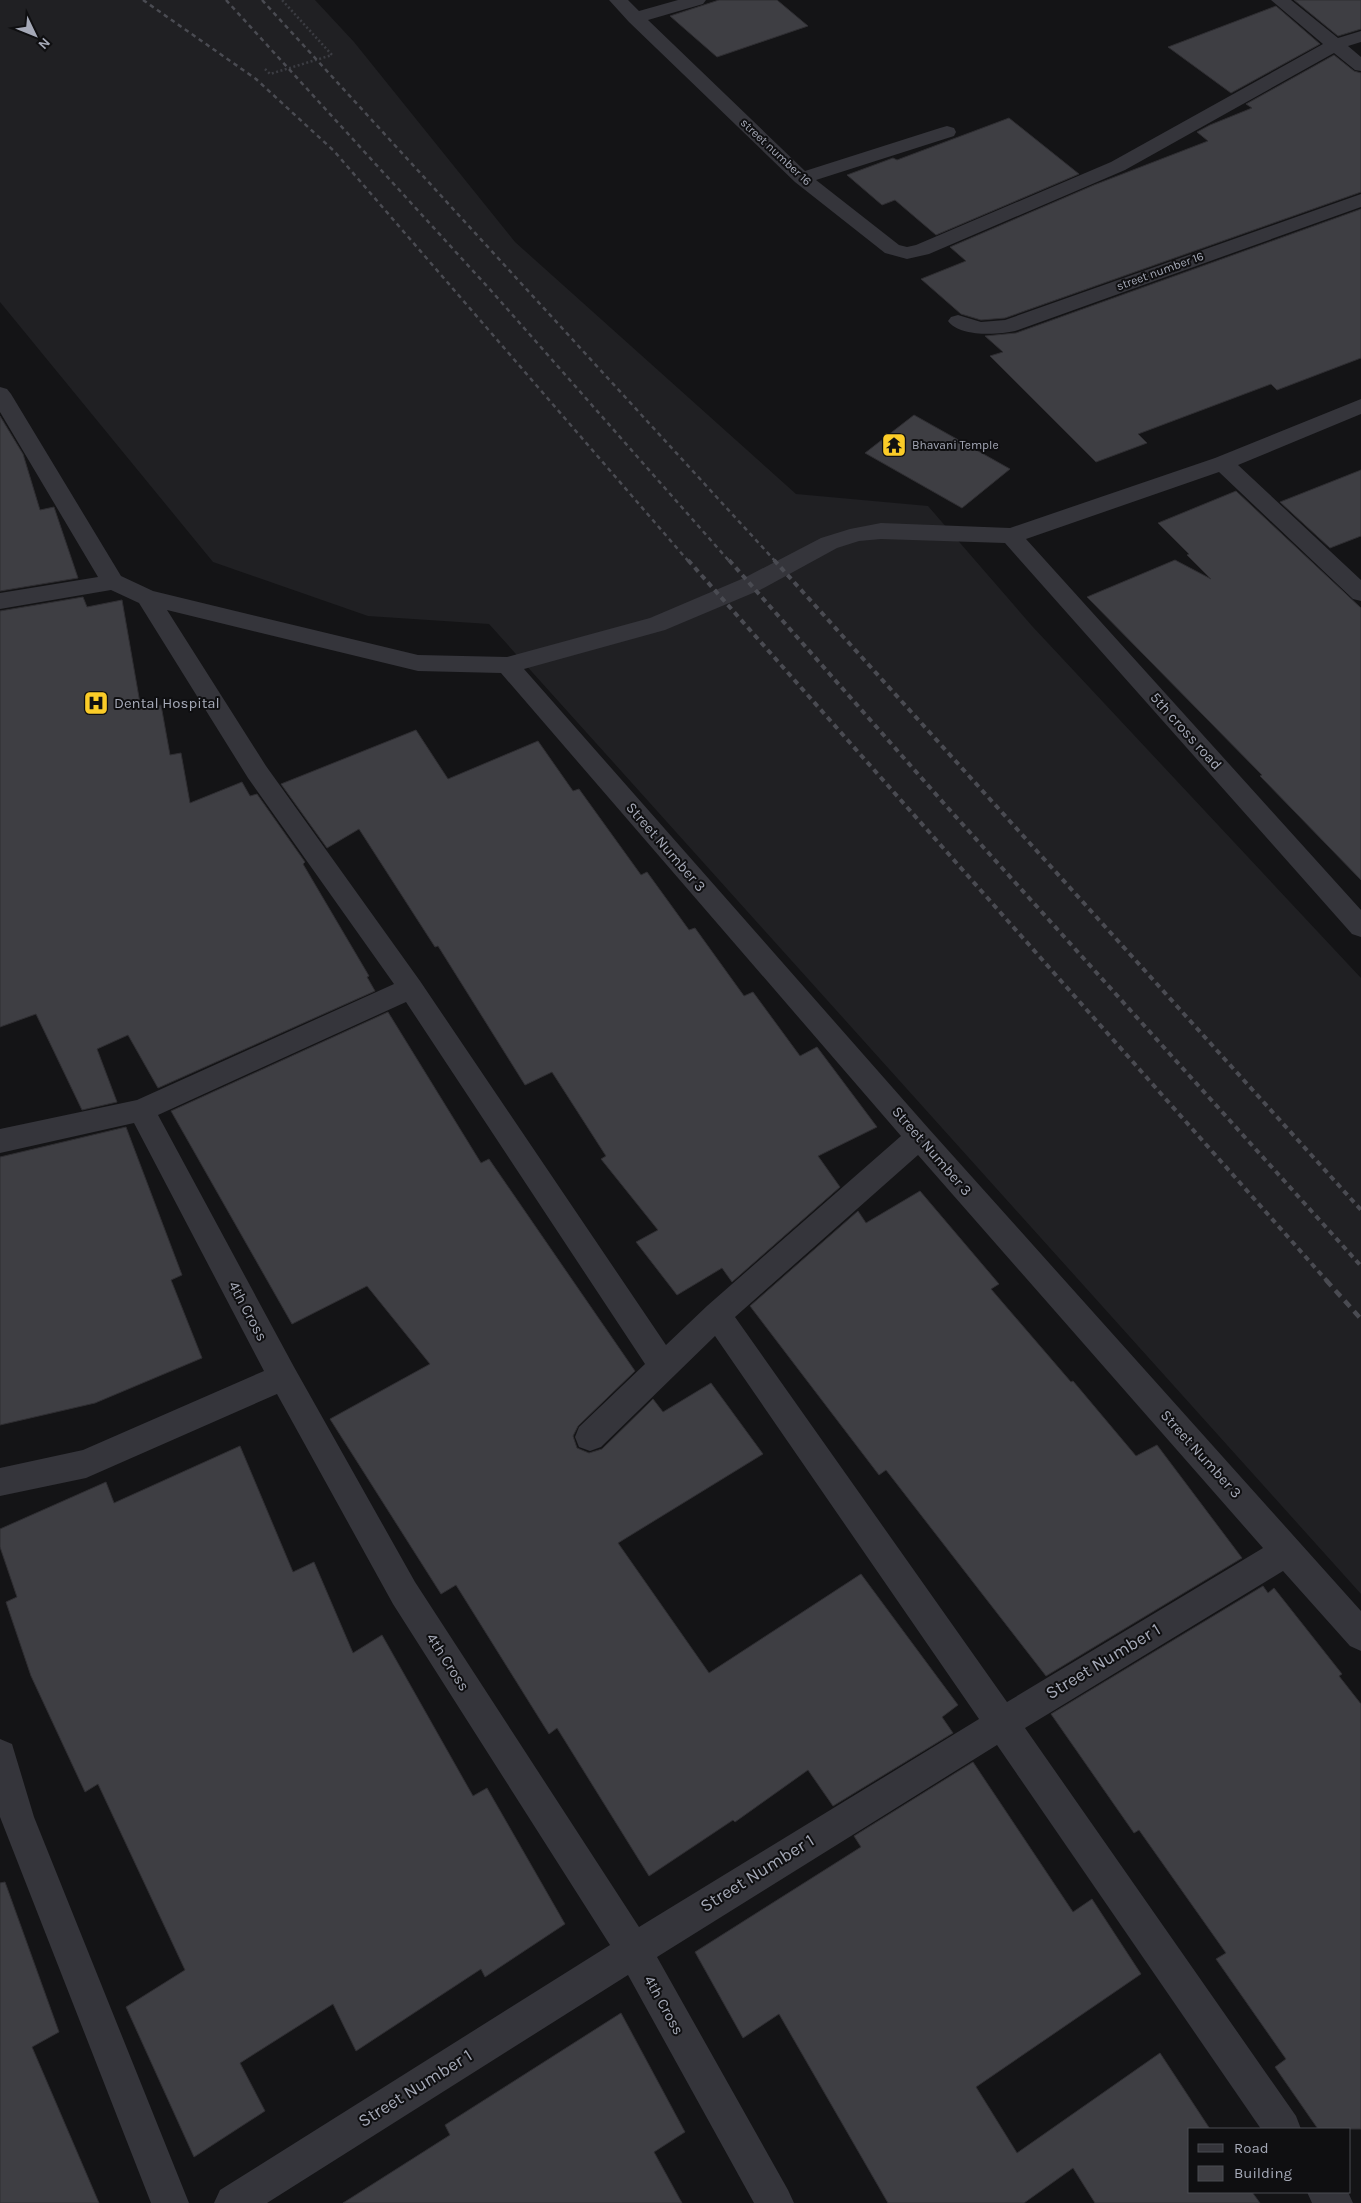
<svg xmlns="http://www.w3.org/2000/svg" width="1361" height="2203" font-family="Karla,sans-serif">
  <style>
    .built { fill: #202023 }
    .building { fill: #3e3e43; stroke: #2f2e32 }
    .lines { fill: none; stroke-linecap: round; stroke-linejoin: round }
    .path { stroke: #3b3c42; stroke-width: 2.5; stroke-dasharray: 2 2.5; stroke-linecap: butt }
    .minor { fill: #35353b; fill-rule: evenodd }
    .rail-far2 { stroke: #4a4b52; stroke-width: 2.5; stroke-dasharray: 4.5 4; stroke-linecap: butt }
    .rail-far1 { stroke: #4a4b52; stroke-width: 4; stroke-dasharray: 5.5 4.5; stroke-linecap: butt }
    .rail { stroke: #4a4b52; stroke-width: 4.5; stroke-dasharray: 8 6; stroke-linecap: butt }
    .labels { text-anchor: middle; stroke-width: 4; stroke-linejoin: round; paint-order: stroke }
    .far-street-label { font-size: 12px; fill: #a5a9b7; stroke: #0f0f11 }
    .far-poi-label { font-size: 12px; fill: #a5a9b7; stroke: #0f0f11; text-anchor: start }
    .poi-label { font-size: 15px; fill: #a5a9b7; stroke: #0f0f11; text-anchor: start }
    .street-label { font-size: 15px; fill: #a5a9b7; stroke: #0f0f11 }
    .near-street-label { font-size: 18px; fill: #a5a9b7; stroke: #0f0f11 }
  </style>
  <rect width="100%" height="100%" fill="#141416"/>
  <path class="built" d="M0 0H315L354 42 515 242 796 494 928 506 1032 626 1361 978V1594L489 624 368 616 213 562 0 302Z"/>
  <path class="building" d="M719 0H777L808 26 717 57 670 16Z
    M1294 0H1361V29L1338 36Z
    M1276 6 1320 44 1231 93 1168 47Z
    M1334 55 1354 71 1361 73V192L1005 318 981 320 961 314 921 279 966 261 950 247 1094 185 1208 141 1197 132 1210 125 1252 108 1246 104Z
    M1009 118 1079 174 936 235 895 200 882 205 847 175 893 158 897 160Z
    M1361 209V358L1277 390 1271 384 1138 434 1147 443 1096 462 990 356 1003 352 985 336 1016 333Z
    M914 415 1010 469 962 508 865 453Z
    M0 416 23 454 40 510 54 507 78 578 0 591Z
    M1361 470V536L1330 548 1280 502Z
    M1236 491 1361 608V880L1260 776 1262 775 1087 597 1175 560 1211 579 1187 555 1189 554 1158 523Z
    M83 597 87 607 122 600 141 709 161 705 170 755 181 753 190 803 242 782 250 796 257 794 305 862 303 864 369 976 367 977 375 991 158 1088 128 1035 97 1049 117 1102 82 1110 36 1014 0 1027V611Z
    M416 730 448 779 538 741 573 791 579 789 641 875 647 872 689 930 695 928 744 996 753 992 800 1056 817 1047 877 1127 818 1156 840 1187 732 1282 722 1268 677 1295 636 1242 658 1230 601 1159 606 1156 552 1072 525 1085 438 946 435 947 359 829 327 848 281 784Z
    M388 1012 481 1163 489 1159 635 1371 578 1426 573 1436 577 1448 589 1453 602 1449 653 1399 663 1412 711 1383 763 1454 618 1543 709 1673 861 1574 958 1705 942 1717 953 1733 833 1806 808 1770 735 1822 733 1820 649 1876 557 1728 549 1734 456 1585 441 1594 330 1419 430 1364 367 1286 292 1324 171 1111Z
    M126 1127 182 1275 171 1280 202 1358 95 1403 0 1425V1157Z
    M920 1191 999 1284 991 1289 1071 1382 1073 1381 1136 1456 1157 1445 1242 1558 1046 1676 886 1470 879 1475 750 1306 858 1211 866 1223Z
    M240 1446 293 1572 314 1562 353 1653 382 1635 473 1796 487 1788 565 1924 485 1977 481 1969 356 2051 333 2004 240 2063 265 2111 194 2157 126 2007 185 1970 98 1784 85 1792 31 1676 6 1602 17 1597 0 1547V1529L106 1482 114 1503Z
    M1263 1586 1268 1593 1274 1588 1342 1674 1339 1676 1361 1704V2129H1318L1275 2067 1286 2059 1216 1959 1226 1953 1139 1830 1134 1833 1051 1714Z
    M973 1762 1073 1912 1092 1899 1141 1974 976 2087 1017 2153 1160 2053 1210 2129H1190V2192H1252L1260 2203H1095L1073 2168 1024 2203H888L779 2014 743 2038 695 1952 861 1847 854 1836Z
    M5 1882 59 2032 32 2047 99 2203H0V1883Z
    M621 2013 685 2132 654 2152 682 2203H343L450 2135 445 2125Z"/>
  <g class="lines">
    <path class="path" d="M265 69 270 74 332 55 282 0"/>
    <path class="minor" d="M609 0H628L639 11 678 0H706L703 4 648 20 805 171 940 128 947 126 954 128 956 132 954 136 816 180 899 245 907 247 916 245 1111 162 1323 44 1271 0H1291L1338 38 1361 31V42L1348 46 1361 57V71L1355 70 1334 53 1125 170 929 254 907 259 885 253 795 182 629 22Z
      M1361 194V207L1015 331C998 335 959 337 948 321L951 317 958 315 981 322 1005 320Z
      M0 387 7 389 11 394 121 576 153 591 418 655 507 657 650 618 744 578 821 538 850 529 881 523 1010 528 1215 458 1361 399V414L1238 465 1361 580V601L1353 599 1219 472 1026 539 1361 910V937L1352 934 1005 543 881 539 859 541 837 548 760 590 665 630 524 669 929 1129 1361 1611V1651L1350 1646 1283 1571 1025 1728 1296 2116 1301 2129H1261L997 1745 657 1957 788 2190 794 2203H754L628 1975 267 2203H214L220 2190 610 1945 393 1604 277 1394 86 1478 0 1496V1468L83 1450 264 1371 134 1123 0 1153V1129L137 1100 394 984 248 778 139 603 111 590 0 609V593L98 577 0 412ZM167 610 418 671 501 673 901 1136 707 1306 666 1345 420 981 266 766ZM406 1002 645 1364 579 1427 575 1437 579 1447 590 1451 601 1447 715 1336 979 1719 639 1927 415 1582 294 1367 158 1115ZM918 1155 1263 1548 1007 1702 735 1317Z
      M0 1739 12 1744 34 1817 189 2203H151L0 1817Z
      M1307 2192H1348L1353 2203H1312Z"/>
    <path class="rail-far2" d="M143 0 256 79 334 151 689 562
      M226 0 495 295 730 562
      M262 0 776 562"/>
    <path class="rail-far1" d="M688 560 1327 1281
      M729 560 948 808 1361 1266
      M774 560 1361 1210"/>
    <path class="rail" d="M1326 1280 1361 1319"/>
  </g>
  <defs>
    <symbol id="temple-square" viewBox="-11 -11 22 22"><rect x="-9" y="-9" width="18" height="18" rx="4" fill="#fbcc28" stroke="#0f0f11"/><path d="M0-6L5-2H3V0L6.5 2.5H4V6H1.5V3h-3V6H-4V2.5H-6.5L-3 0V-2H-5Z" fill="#111"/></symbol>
    <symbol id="hospital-square" viewBox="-11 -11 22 22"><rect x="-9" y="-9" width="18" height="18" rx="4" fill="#fbcc28" stroke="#0f0f11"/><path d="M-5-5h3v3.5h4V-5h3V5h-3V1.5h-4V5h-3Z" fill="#111"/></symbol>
  </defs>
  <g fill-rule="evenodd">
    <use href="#temple-square" x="880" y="431" width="28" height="28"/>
    <use href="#hospital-square" x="82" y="689" width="28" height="28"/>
  </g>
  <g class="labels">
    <g class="far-street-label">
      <text transform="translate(776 152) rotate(43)" y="4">street number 16</text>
      <text transform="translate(1160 271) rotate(-20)" y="4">street number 16</text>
    </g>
    <g class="far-poi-label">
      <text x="912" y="449">Bhavani Temple</text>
    </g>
    <g class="poi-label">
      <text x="114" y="708">Dental Hospital</text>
    </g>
    <g class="street-label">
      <text transform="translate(1186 731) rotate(48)" y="5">5th cross road</text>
      <text transform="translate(666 847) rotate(49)" y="5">Street Number 3</text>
      <text transform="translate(932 1151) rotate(49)" y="5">Street Number 3</text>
      <text transform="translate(248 1311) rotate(62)" y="5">4th Cross</text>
      <text transform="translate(1201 1454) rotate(48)" y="5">Street Number 3</text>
      <text transform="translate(448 1662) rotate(57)" y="5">4th Cross</text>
      <text transform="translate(664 2005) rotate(61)" y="5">4th Cross</text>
    </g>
    <g class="near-street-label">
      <text transform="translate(1103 1661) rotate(-31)" y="6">Street Number 1</text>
      <text transform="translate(757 1873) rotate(-32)" y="6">Street Number 1</text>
      <text transform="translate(415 2088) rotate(-32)" y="6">Street Number 1</text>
    </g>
  </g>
  <rect x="1188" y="2128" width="162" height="65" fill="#0f0f11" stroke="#4b4d53"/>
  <rect x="1198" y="2144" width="25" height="8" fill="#35353b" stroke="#4b4d53"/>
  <text x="1234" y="2153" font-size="15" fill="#a5a9b7">Road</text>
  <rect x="1198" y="2166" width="25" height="15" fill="#3e3e43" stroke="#4b4d53"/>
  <text x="1234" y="2178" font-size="15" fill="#a5a9b7">Building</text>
  <g transform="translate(35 35) rotate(133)" stroke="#0f0f11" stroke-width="4" paint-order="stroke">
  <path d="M0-4L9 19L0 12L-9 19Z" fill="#a5a9b7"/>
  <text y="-8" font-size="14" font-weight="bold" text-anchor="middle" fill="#a5a9b7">N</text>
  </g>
</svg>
